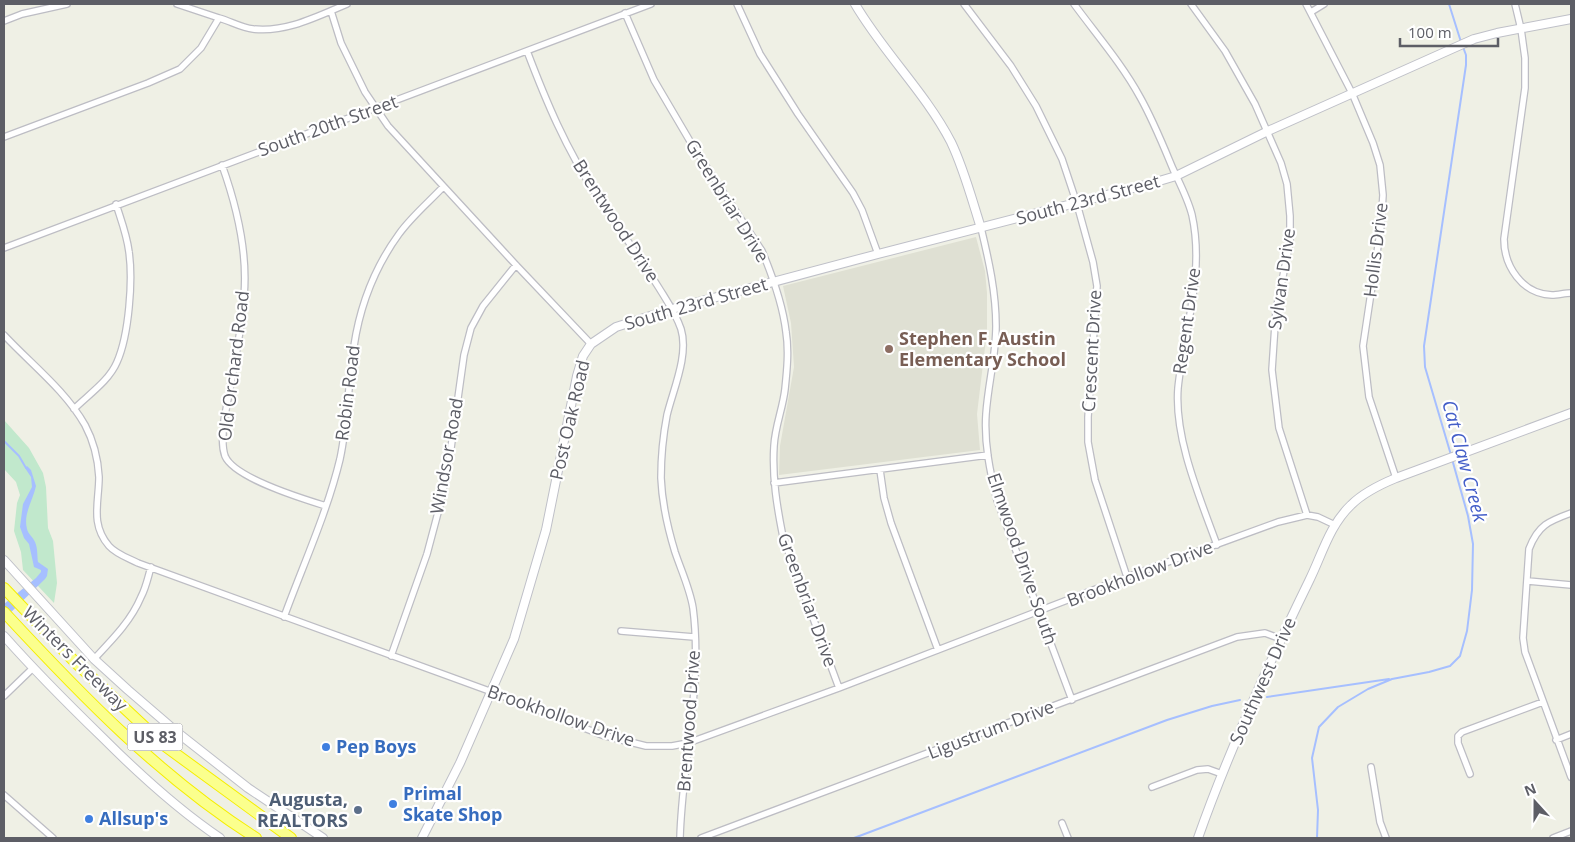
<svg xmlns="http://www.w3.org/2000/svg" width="1575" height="842" font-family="'Open Sans',sans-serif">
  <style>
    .education { fill: #dfe0d3 }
    .green { fill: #c1e8cc }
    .water { fill: #a6bfff }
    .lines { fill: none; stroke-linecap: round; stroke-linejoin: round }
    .stream { stroke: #a6bfff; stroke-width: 2 }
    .street-casing { stroke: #bdbdc4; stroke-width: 8 }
    .secondary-casing { stroke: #bfc0c8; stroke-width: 10 }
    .highway-casing { stroke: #f5ee00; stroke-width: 12 }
    .street { stroke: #fff; stroke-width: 5.5 }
    .secondary { stroke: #fff; stroke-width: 8 }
    .highway { stroke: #fbff8d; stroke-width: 10 }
    .education-dot { fill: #8d6e63; stroke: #fff; stroke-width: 2 }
    .shop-dot { fill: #3f7fe0; stroke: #fff; stroke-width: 2 }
    .service-dot { fill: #5c6f8a; stroke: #fff; stroke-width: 2 }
    .labels { text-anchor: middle; stroke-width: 4.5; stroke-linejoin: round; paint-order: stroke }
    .shield { fill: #fff; stroke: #8e8e94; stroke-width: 1 }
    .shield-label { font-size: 16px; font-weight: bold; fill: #5d5e66 }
    .street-label { font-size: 18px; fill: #5d5e66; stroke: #fff }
    .education-label { font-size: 18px; font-weight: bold; fill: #785e54; stroke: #fff; text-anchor: start }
    .shop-label { font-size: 18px; font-weight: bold; fill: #366cbe; stroke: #fff; text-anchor: start }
    .service-label { font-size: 18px; font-weight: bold; fill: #4e5e75; stroke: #fff; text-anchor: end }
    .water-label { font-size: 19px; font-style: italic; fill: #435ec8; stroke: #fff }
  </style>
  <rect width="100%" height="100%" fill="#eff0e5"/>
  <path class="education" d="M976 237 985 271 987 293V331L977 414 980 450 779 475 780 446 794 367 791 323 783 286Z"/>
  <path class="green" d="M4 420 29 448 43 473 46 487 48 528 53 541 57 583 54 603 23 570 21 552 14 531 17 503 20 495 16 482 4 469Z"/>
  <path class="water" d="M27 466 31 470 36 486C33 500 23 514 27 529 28 534 33 537 35 542 38 549 37 556 38 562L48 569 47 576 45 579 4 619V604L36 578 41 572V570L34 567 29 544 24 538 20 527 23 504 32 487 31 477 25 468Z"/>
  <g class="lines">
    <path class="stream" d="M1449 4 1461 42
      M4 441 19 456 26 468
      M1451 455 1425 367 1424 346 1466 65V55L1463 47
      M1267 697 1389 679
      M854 838 1167 720 1212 706 1240 700
      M1317 838 1318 810 1312 758 1319 727 1338 707 1368 689 1392 679 1429 672 1450 666 1460 656 1467 631 1472 590 1473 544 1468 516 1452 459"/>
    <defs>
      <path id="street" d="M737 4 760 54 798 114 853 193 862 210 878 254
        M964 4 1011 66 1036 106 1062 159 1077 204 1093 262 1097 286 1088 417V442L1095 480 1127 577
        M1074 4C1096 34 1122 64 1140 97 1153 120 1163 145 1173 169 1180 184 1188 199 1192 215 1205 274 1184 330 1178 388 1174 438 1200 498 1217 545
        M1191 4 1225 51 1255 104 1281 163 1287 184 1290 216V242L1276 310 1272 370 1279 428 1307 515
        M1306 4 1352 93 1373 143 1380 165 1383 195 1381 226 1363 346 1369 397 1396 478
        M1515 4 1521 29 1525 58V88L1504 239C1504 266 1522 294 1552 295 1558 295 1565 293 1571 293
        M331 11 341 43 365 92 388 126 516 265 591 344
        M1311 12 1324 4
        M625 13 654 80 694 148 762 251C772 275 783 306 786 332 789 350 787 370 785 389 783 408 775 426 774 446 772 477 777 507 783 537L839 688
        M219 18C230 21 242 28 253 29 286 33 318 16 347 4
        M4 21 22 14 67 4
        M527 51C546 101 566 149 596 194 617 226 639 256 659 288 667 301 676 314 681 329 689 355 673 390 667 415 663 436 661 457 661 478 662 502 668 529 675 552 681 570 690 589 693 608 703 685 682 762 680 838
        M4 137 148 83 180 69 201 48 219 18 177 4
        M222 165C237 207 248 252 244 296 241 338 231 380 224 421 223 432 221 445 225 456 234 478 303 499 326 506
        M981 228C989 261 996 293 996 326 996 356 988 384 986 414 984 443 990 472 997 500L1072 700
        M4 248 651 4
        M4 335C31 364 65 390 85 425 93 440 98 459 99 477 99 502 90 524 109 546 116 554 128 558 138 563L492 692 602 735 646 746H672L688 743 839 688 1127 577 1278 522 1307 515 1318 517 1335 525
        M74 409C88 395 109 381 117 362 129 335 133 280 129 252 127 235 121 220 116 204
        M880 470 884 498 891 523 938 650
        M774 483 988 455
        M1571 513C1549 521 1538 525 1529 549L1523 638 1525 652 1571 777
        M1528 581 1571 585
        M284 617C303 565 327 513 340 459 348 422 348 383 354 346 360 306 375 267 399 234 411 217 429 202 443 187
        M621 631 694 637
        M391 656 427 554 440 505 450 455 464 355 471 328 483 306 516 265
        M94 659C112 640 131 621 141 597 146 588 148 577 151 567
        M4 696 33 668
        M1556 740 1571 734
        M1371 767 1380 822 1386 838
        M1470 774 1458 743V736L1462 732 1543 702
        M1152 787 1197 770 1208 769 1222 774
        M4 795 53 838
        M1062 823 1068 838
        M701 838 1237 637 1265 633 1281 639
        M1553 838 1571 831"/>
      <path id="secondary" d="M855 4C883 52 925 92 951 142 964 169 972 200 981 228
        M4 560 94 659 128 690 178 733 248 788 323 838
        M4 636C35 671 68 704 102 737 138 773 177 809 220 838
        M422 838 460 763 514 639 546 530 577 376 583 356 591 344 616 327 672 309 878 254 1149 184 1176 176 1268 131 1474 39 1497 33 1571 19
        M1198 838C1229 750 1268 665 1309 581 1322 555 1329 526 1351 505 1363 493 1379 485 1396 478L1571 413"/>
      <path id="highway" d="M4 588 74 661 165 746 291 838
        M4 612C81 695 160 777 256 838"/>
    </defs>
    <use href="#street" class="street-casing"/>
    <use href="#secondary" class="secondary-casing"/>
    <use href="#highway" class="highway-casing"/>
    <use href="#street" class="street"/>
    <use href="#secondary" class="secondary"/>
    <use href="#highway" class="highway"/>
  </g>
  <circle class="education-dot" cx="889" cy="349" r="5"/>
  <g class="shop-dot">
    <circle cx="326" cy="747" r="5"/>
    <circle cx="393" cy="804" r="5"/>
    <circle cx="89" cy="819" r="5"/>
  </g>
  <circle class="service-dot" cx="358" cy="810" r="5"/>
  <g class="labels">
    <rect class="shield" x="127.5" y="723.5" width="55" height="27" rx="4"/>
    <g class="shield-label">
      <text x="155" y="743">US 83</text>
    </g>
    <g class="street-label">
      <text transform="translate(328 126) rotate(-20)" y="6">South 20th Street</text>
      <text transform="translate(1088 200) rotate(-15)" y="6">South 23rd Street</text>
      <text transform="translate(727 201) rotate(58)" y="6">Greenbriar Drive</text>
      <text transform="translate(616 221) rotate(57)" y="6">Brentwood Drive</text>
      <text transform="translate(1376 250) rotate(-83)" y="6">Hollis Drive</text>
      <text transform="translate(1282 279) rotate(-82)" y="6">Sylvan Drive</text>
      <text transform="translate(696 304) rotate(-16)" y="6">South 23rd Street</text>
      <text transform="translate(1187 321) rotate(-82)" y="6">Regent Drive</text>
      <text transform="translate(1092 351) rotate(-87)" y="6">Crescent Drive</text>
      <text transform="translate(234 366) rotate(-83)" y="6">Old Orchard Road</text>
      <text transform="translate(348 393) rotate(-83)" y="6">Robin Road</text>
      <text transform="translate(570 420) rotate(-77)" y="6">Post Oak Road</text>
      <text transform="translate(447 456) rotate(-80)" y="6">Windsor Road</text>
      <text transform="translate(1022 559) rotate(71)" y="6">Elmwood Drive South</text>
      <text transform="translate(1140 574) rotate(-21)" y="6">Brookhollow Drive</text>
      <text transform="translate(807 600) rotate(70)" y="6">Greenbriar Drive</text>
      <text transform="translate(75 659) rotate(45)" y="6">Winters Freeway</text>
      <text transform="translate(1263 681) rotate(-66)" y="6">Southwest Drive</text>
      <text transform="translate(561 716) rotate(19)" y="6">Brookhollow Drive</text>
      <text transform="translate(689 721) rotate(-86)" y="6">Brentwood Drive</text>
      <text transform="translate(991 730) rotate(-21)" y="6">Ligustrum Drive</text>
    </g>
    <g class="education-label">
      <text x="899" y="345">Stephen F. Austin<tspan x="899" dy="21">Elementary School</tspan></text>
    </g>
    <g class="shop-label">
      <text x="336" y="753">Pep Boys</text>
      <text x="403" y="800">Primal<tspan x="403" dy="21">Skate Shop</tspan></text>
      <text x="99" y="825">Allsup's</text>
    </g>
    <g class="service-label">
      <text x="348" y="806">Augusta,<tspan x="348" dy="21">REALTORS</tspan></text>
    </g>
    <g class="water-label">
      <text transform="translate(1465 461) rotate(75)" y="7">Cat Claw Creek</text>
    </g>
  </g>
  <rect width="1575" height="842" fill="none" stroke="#5d5e66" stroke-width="10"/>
  <g transform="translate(1535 802) rotate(339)" stroke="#ffffff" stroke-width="4" paint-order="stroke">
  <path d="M0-4L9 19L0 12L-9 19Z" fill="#5d5e66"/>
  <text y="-8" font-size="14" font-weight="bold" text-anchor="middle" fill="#5d5e66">N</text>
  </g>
  <path d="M1400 38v8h98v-8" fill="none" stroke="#5d5e66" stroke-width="2.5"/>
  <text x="1408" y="38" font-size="15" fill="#5d5e66" stroke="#ffffff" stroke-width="4" paint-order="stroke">100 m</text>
</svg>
